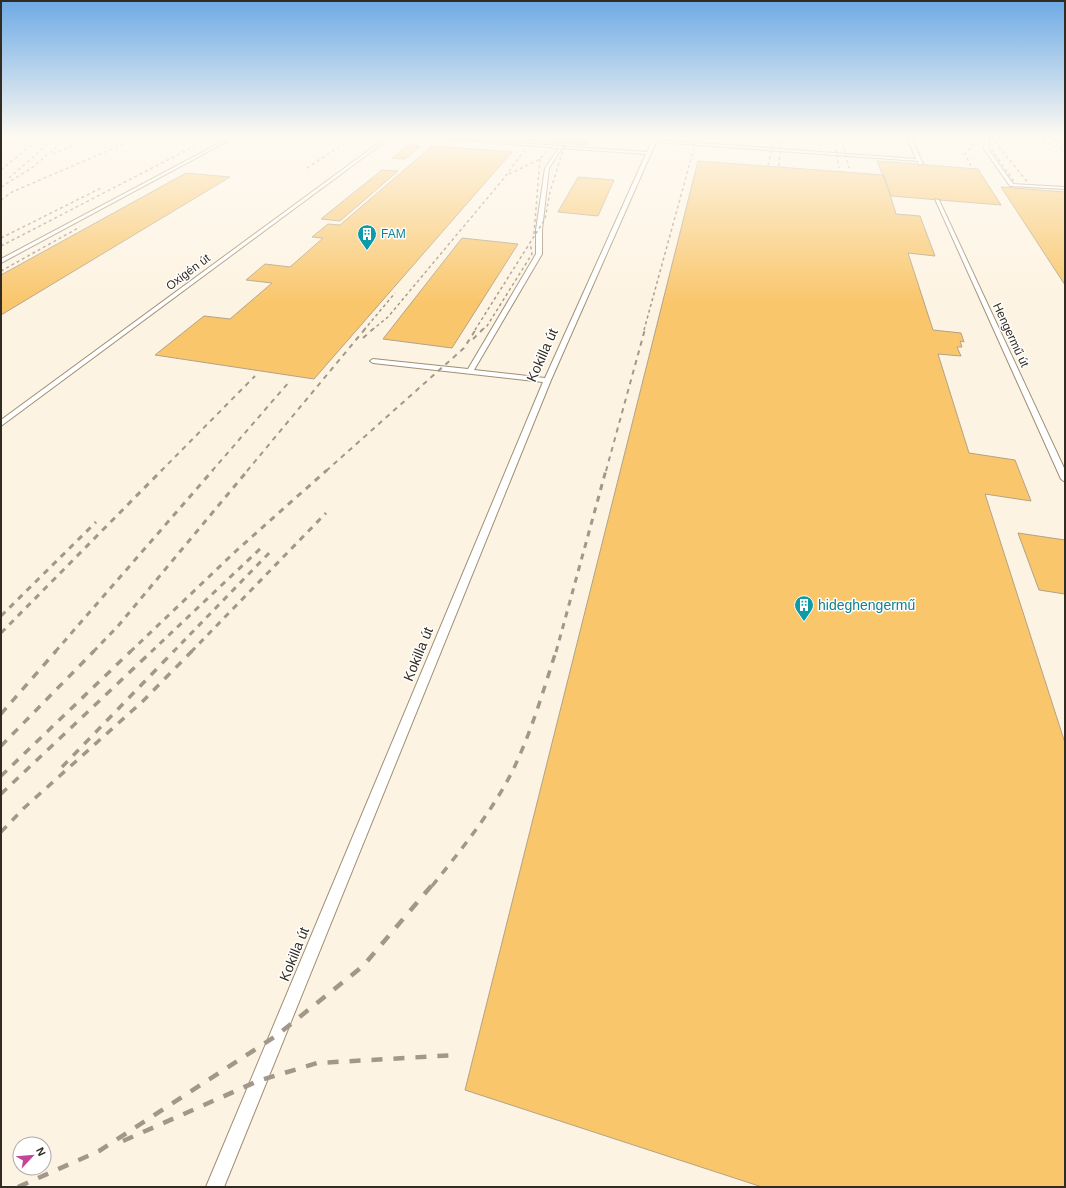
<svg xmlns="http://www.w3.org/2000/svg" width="1066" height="1188" font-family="Helvetica,sans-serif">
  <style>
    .building { fill: #f9c66b; stroke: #b3a287 }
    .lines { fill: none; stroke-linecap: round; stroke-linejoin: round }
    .lane-casing { stroke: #9f8f74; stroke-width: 2 }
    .path { stroke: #bcb3a5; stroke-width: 1; stroke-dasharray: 2 1; stroke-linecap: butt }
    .lane { fill: #fff; fill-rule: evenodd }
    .rail-far4 { stroke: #a1988a; stroke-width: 1.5; stroke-dasharray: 3 3; stroke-linecap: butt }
    .rail-far3 { stroke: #a1988a; stroke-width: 2; stroke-dasharray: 5 5; stroke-linecap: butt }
    .rail-far2 { stroke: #a1988a; stroke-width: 3; stroke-dasharray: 6 6; stroke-linecap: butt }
    .rail-far1 { stroke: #a1988a; stroke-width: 3.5; stroke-dasharray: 8 8; stroke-linecap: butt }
    .rail { stroke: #a1988a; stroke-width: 4.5; stroke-dasharray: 11 11; stroke-linecap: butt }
    .labels { text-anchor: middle; stroke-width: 3; stroke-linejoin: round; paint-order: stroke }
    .far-culture-label { font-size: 12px; fill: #0d838f; stroke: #fff; text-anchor: start }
    .far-street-label { font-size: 12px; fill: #322b21; stroke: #fff }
    .street-label { font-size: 14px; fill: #322b21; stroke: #fff }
    .culture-label { font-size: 14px; fill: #0d838f; stroke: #fff; text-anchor: start }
  </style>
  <rect width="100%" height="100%" fill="#fdf3e2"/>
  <path class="building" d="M478 137H592L587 145Z
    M408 145 420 146 405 159 392 158Z
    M432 146 512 152 314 379 155 355 204 316 230 319 272 283 246 280 265 264 290 267 323 238 312 237 328 224 340 225Z
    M698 161 884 175 896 214 920 216 935 256 908 253 933 330 961 333 964 342 960 341 962 347H957L961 356 938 354 969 453 1015 460 1031 501 985 494 1065 743V1187H762L465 1090Z
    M877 161 978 169 1001 205 891 196Z
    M382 170 398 171 340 221 321 219Z
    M186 173 230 177 1 315V275Z
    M578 177 614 180 598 216 558 212Z
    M1001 187 1065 192V285Z
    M462 238 518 244 452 348 383 339Z
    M1018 533 1065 540V594L1039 590Z"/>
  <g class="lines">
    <defs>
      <path id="lane" d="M5 137H10L1 140V138Z
        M231 137H235L1 263V259Z
        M387 137H391L1 426V420Z
        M428 137 647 152 654 137H658L657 140 916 159 907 137H911L923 164 919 165 918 161 656 142 551 380 224 1187H206L543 382 373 363 370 361 373 359 468 369 536 254V230L545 168 559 148ZM562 148 646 154 545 378 474 370 542 254V230L549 168Z
        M985 137H989L988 149 1013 184 1065 187V189L1010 186 984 149Z
        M1050 137H1056L1065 143V146Z
        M935 199 939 200 1065 470V482L1061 479Z"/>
    </defs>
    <use href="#lane" class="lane-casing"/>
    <path class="path" d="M99 137 98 138 109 139 125 137"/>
    <use href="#lane" class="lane"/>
    <path class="rail-far4" d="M819 137V149
      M834 137 839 168
      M841 137 849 168
      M991 137 1029 184
      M991 137 992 150 1015 183
      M1037 139 1065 150
      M441 143 450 137
      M53 154 92 137
      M768 165 773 146 784 137
      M779 166 780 150 785 137
      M971 166 965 154 980 137
      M307 168 354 137
      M1 170 41 137
      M509 174 540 159 553 144
      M9 178 56 137
      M1 187 33 167 68 137
      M1 200 12 192 140 137
      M534 234 540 159
      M1 238 103 187
      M1 246 212 137
      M1 271 80 227
      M364 330 395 293
      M372 330 388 317 505 177 530 142
      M475 330 545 219 550 192 565 144
      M482 330 487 326 532 254 530 242
      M644 330 697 137"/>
    <path class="rail-far3" d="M363 338 373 329
      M473 339 483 329
      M161 471 255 376
      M212 471 289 382
      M247 471 365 329
      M326 471 464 348 476 329
      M606 471 645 329"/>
    <path class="rail-far2" d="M1 616 96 522
      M1 633 162 470
      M55 652 213 470
      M93 652 118 626 248 470
      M130 652 237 550 327 470
      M151 652 262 547
      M173 652 272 550
      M191 652 326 513
      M556 652 606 470"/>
    <path class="rail-far1" d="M1 714 56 651
      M1 746 94 651
      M62 767 174 651
      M1 776 131 651
      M1 794 152 651
      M1 832 24 808 143 701 192 651
      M432 886C461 850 491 813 512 772 531 733 543 692 556 651"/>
    <path class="rail" d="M123 1141 258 1081 317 1063 457 1055
      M18 1187 99 1151 276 1036 363 966 432 885"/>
  </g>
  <linearGradient id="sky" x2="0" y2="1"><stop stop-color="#6daae5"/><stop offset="0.45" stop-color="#fefaf2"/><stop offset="1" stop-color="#fefaf2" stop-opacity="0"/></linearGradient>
  <rect width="1066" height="303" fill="url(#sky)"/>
  <defs>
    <symbol id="building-pin" viewBox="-11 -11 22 30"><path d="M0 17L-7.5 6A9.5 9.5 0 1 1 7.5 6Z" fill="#0f9aa8" stroke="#fff"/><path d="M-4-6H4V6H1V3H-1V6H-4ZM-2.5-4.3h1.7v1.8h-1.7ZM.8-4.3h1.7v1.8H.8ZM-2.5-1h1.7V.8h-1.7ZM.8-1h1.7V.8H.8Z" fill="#fff"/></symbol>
  </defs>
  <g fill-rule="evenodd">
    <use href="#building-pin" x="356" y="223" width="22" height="30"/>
    <use href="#building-pin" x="793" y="594" width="22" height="30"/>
  </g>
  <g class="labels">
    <g class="far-culture-label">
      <text x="381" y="238">FAM</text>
    </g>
    <g class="far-street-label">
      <text transform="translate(188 272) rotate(-37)" y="4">Oxigén út</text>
      <text transform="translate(1011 335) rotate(65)" y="4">Hengermű út</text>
    </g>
    <g class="street-label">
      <text transform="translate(542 355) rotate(-66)" y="5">Kokilla út</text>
      <text transform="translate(418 654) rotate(-68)" y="5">Kokilla út</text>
      <text transform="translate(294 954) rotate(-68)" y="5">Kokilla út</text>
    </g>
    <g class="culture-label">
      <text x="818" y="610">hideghengermű</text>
    </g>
  </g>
  <rect width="1066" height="1188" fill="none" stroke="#322b21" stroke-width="4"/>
  <g transform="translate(32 1156) rotate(64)"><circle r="19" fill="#ffffff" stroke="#adaaa6"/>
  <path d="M0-3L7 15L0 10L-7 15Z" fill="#c24697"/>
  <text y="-6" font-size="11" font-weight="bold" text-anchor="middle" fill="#322b21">N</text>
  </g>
</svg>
